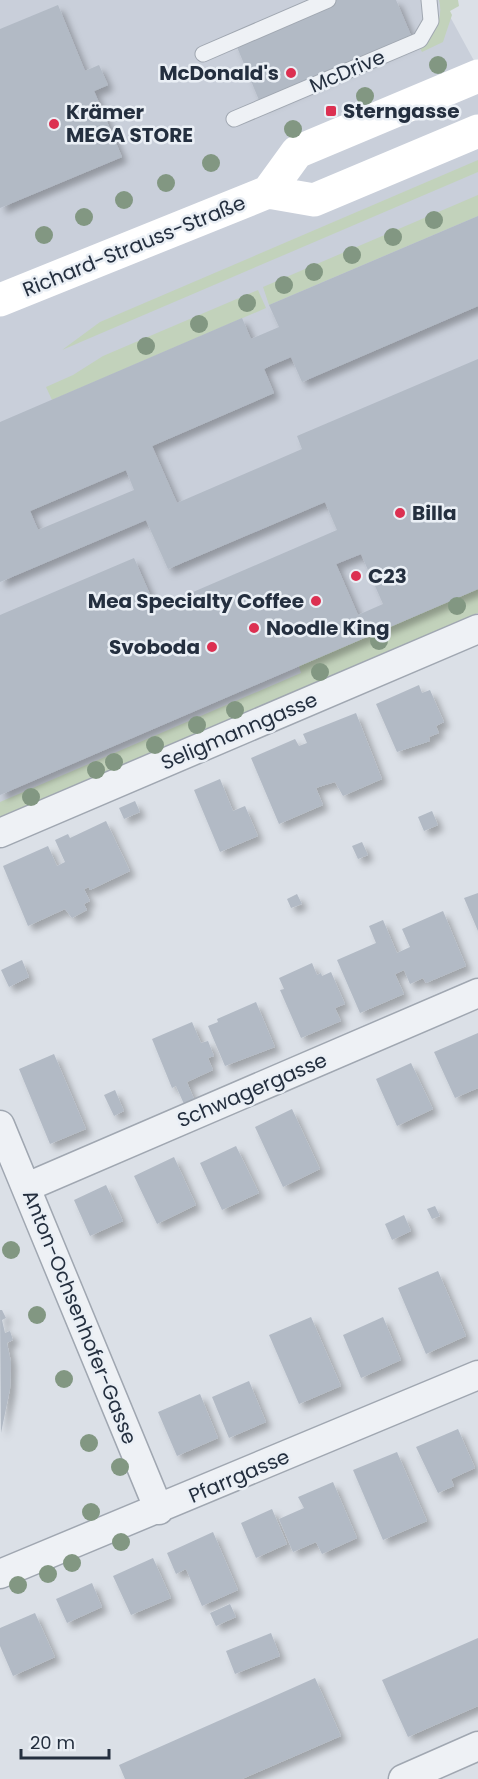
<svg xmlns="http://www.w3.org/2000/svg" width="478" height="1779" font-family="Poppins,sans-serif">
  <style>
    .built { fill: #c9cfda }
    .green { fill: #c2d2bb }
    .building { fill: #b2bac5; fill-rule: evenodd; filter: url(#shadow) }
    .lines { fill: none; stroke-linecap: round; stroke-linejoin: round }
    .service-casing { stroke: #a0a7b1; stroke-width: 17 }
    .minor-casing { stroke: #a0a7b1; stroke-width: 31 }
    .service { stroke: #eef1f5; stroke-width: 15 }
    .minor { stroke: #eef1f5; stroke-width: 28 }
    .secondary { stroke: #fff; stroke-width: 33 }
    .tree { fill: #829782 }
    .poi-dot { fill: #dc3051; stroke: #eaeff5; stroke-width: 2 }
    .labels { text-anchor: middle; stroke-width: 5; stroke-linejoin: round; paint-order: stroke }
    .street-label { font-size: 20px; fill: #242f3f; stroke: #eaeff5 }
    .poi-label { font-size: 20px; font-weight: bold; fill: #242f3f; stroke: #eaeff5; text-anchor: start }
  </style>
  <defs>
    <filter id="shadow"><feDropShadow dx="5.5" dy="5.5" stdDeviation="3" flood-color="#0004"/></filter>
  </defs>
  <rect width="100%" height="100%" fill="#dbe0e7"/>
  <path class="built" d="M0 0H441L478 68V608L0 805Z"/>
  <path class="green" d="M439 0H458L459 6 450 11 452 15 443 42 422 52 419 46C434 35 444 19 439 0Z
    M478 160V172L62 350 100 322Z
    M478 195V216L269 305 263 287Z
    M258 290 266 308 52 400 46 387 73 375 103 356Z
    M478 589V613L0 818V802L301 673 299 666Z"/>
  <path class="building" d="M333 0H396L413 40 261 105 235 42Z
    M58 5 85 71 99 65 108 85 94 91 122 157 0 208V29Z
    M478 216V306L302 382 291 357 272 365 264 369 274 393 152 446 177 503 302 449 297 436 478 359V589L0 795V615L134 558 156 608 337 530 325 502 168 569 146 520 0 582V422L242 318 251 339 279 327 269 305ZM126 470 134 490 38 530 30 511ZM361 554 383 604 358 615 336 564Z
    M419 685 422 693 430 690 444 722 436 726 439 733 429 737 430 741 397 752 376 704Z
    M356 713 382 779 343 796 335 782 325 785 316 788 323 805 279 824 251 758 295 739 299 746 307 743 303 734Z
    M220 779 233 811 245 806 258 836 220 852 194 790Z
    M135 801 140 812 124 819 119 808Z
    M432 811 438 825 424 831 418 817Z
    M106 821 130 871 90 890 89 887 84 889 90 901 84 904 87 910 72 918 65 909 28 926 3 866 48 846 57 866 65 862 55 840 68 834 70 838Z
    M362 842 368 855 358 859 352 846Z
    M478 893V931L464 898Z
    M297 894 302 904 291 908 287 899Z
    M443 911 466 966 426 983 423 978 410 984 404 970 395 974 404 994 360 1013 337 960 376 943 369 926 383 920 397 953 410 947 402 929Z
    M22 960 29 977 9 987 1 970Z
    M312 963 317 975 321 973 322 976 331 972 345 1004 335 1008 341 1021 301 1038 280 990 284 989 279 978Z
    M256 1002 275 1047 225 1066 208 1026 218 1022 217 1019Z
    M192 1022 201 1043 208 1041 214 1056 208 1058 213 1070 187 1082 194 1099 184 1104 176 1086 172 1088 152 1039Z
    M478 1033V1088L455 1098 434 1052Z
    M54 1054 86 1129 50 1144 19 1069Z
    M411 1063 433 1109 397 1126 376 1079Z
    M115 1090 124 1111 114 1116 104 1095Z
    M292 1109 320 1169 283 1187 255 1127Z
    M236 1146 259 1193 222 1210 200 1163Z
    M174 1157 196 1205 157 1224 134 1176Z
    M106 1185 123 1221 90 1236 74 1200Z
    M435 1206 440 1216 432 1219 427 1209Z
    M404 1215 411 1231 392 1240 385 1224Z
    M438 1271 466 1336 426 1354 398 1288Z
    M0 1310H2L6 1318 2 1320 5 1333 10 1331 13 1340 7 1343 11 1362 10 1389 1 1433Z
    M311 1317 341 1386 299 1404 269 1335Z
    M383 1317 401 1360 361 1378 343 1335Z
    M249 1381 266 1422 229 1438 212 1397Z
    M200 1394 218 1438 177 1456 158 1412Z
    M458 1429 475 1468 451 1479 454 1486 438 1493 416 1447Z
    M397 1452 427 1521 383 1540 353 1470Z
    M333 1482 357 1538 322 1554 316 1542 293 1552 279 1519 304 1508 298 1497Z
    M272 1509 287 1544 256 1558 241 1523Z
    M213 1532 238 1590 202 1606 186 1569 176 1574 167 1553Z
    M153 1558 171 1598 131 1615 113 1576Z
    M92 1583 102 1607 67 1623 56 1599Z
    M230 1604 236 1617 216 1626 210 1613Z
    M35 1613 55 1657 13 1676 0 1646V1628Z
    M271 1633 280 1656 235 1674 226 1651Z
    M478 1638V1706L408 1737 382 1680Z
    M315 1678 341 1736 242 1779H125L119 1765Z"/>
  <g class="lines">
    <defs>
      <path id="service" d="M203 54 328 0
        M234 119 420 40 431 21 429 0"/>
      <path id="minor" d="M0 833 478 629
        M0 1125 159 1510
        M27 1187 478 993
        M0 1574 478 1375
        M403 1779 478 1746"/>
    </defs>
    <use href="#service" class="service-casing"/>
    <use href="#minor" class="minor-casing"/>
    <use href="#service" class="service"/>
    <use href="#minor" class="minor"/>
    <path class="secondary" d="M268 192 297 152 478 76
      M0 300 268 192 314 200 478 131"/>
  </g>
  <g class="tree">
    <circle cx="438" cy="65" r="9"/>
    <circle cx="365" cy="96" r="9"/>
    <circle cx="293" cy="129" r="9"/>
    <circle cx="211" cy="163" r="9"/>
    <circle cx="166" cy="183" r="9"/>
    <circle cx="124" cy="200" r="9"/>
    <circle cx="84" cy="217" r="9"/>
    <circle cx="434" cy="220" r="9"/>
    <circle cx="44" cy="235" r="9"/>
    <circle cx="393" cy="237" r="9"/>
    <circle cx="352" cy="255" r="9"/>
    <circle cx="314" cy="272" r="9"/>
    <circle cx="284" cy="285" r="9"/>
    <circle cx="247" cy="303" r="9"/>
    <circle cx="199" cy="324" r="9"/>
    <circle cx="146" cy="346" r="9"/>
    <circle cx="457" cy="606" r="9"/>
    <circle cx="379" cy="641" r="9"/>
    <circle cx="320" cy="672" r="9"/>
    <circle cx="235" cy="710" r="9"/>
    <circle cx="197" cy="725" r="9"/>
    <circle cx="155" cy="745" r="9"/>
    <circle cx="114" cy="762" r="9"/>
    <circle cx="96" cy="770" r="9"/>
    <circle cx="31" cy="797" r="9"/>
    <circle cx="11" cy="1250" r="9"/>
    <circle cx="37" cy="1315" r="9"/>
    <circle cx="64" cy="1379" r="9"/>
    <circle cx="89" cy="1443" r="9"/>
    <circle cx="120" cy="1467" r="9"/>
    <circle cx="91" cy="1512" r="9"/>
    <circle cx="121" cy="1542" r="9"/>
    <circle cx="72" cy="1563" r="9"/>
    <circle cx="48" cy="1574" r="9"/>
    <circle cx="18" cy="1585" r="9"/>
  </g>
  <g class="poi-dot">
    <circle cx="291" cy="73" r="6"/>
    <rect x="325" y="105" width="12" height="12" rx="3"/>
    <circle cx="54" cy="124" r="6"/>
    <circle cx="400" cy="513" r="6"/>
    <circle cx="356" cy="576" r="6"/>
    <circle cx="316" cy="601" r="6"/>
    <circle cx="254" cy="628" r="6"/>
    <circle cx="212" cy="647" r="6"/>
  </g>
  <g class="labels">
    <g class="street-label">
      <text transform="translate(347 71) rotate(-23)" y="7">McDrive</text>
      <text transform="translate(134 246) rotate(-22)" y="7">Richard-Strauss-Straße</text>
      <text transform="translate(239 731) rotate(-23)" y="7">Seligmanngasse</text>
      <text transform="translate(252 1090) rotate(-23)" y="7">Schwagergasse</text>
      <text transform="translate(80 1317) rotate(68)" y="7">Anton-Ochsenhofer-Gasse</text>
      <text transform="translate(239 1476) rotate(-23)" y="7">Pfarrgasse</text>
    </g>
    <g class="poi-label">
      <text x="279" y="80" text-anchor="end">McDonald's</text>
      <text x="343" y="118">Sterngasse</text>
      <text x="66" y="119">Krämer<tspan x="66" dy="23">MEGA STORE</tspan></text>
      <text x="412" y="520">Billa</text>
      <text x="368" y="583">C23</text>
      <text x="304" y="608" text-anchor="end">Mea Specialty Coffee</text>
      <text x="266" y="635">Noodle King</text>
      <text x="200" y="654" text-anchor="end">Svoboda</text>
    </g>
  </g>
  <path d="M21 1749v9h88v-9" fill="none" stroke="#242f3f" stroke-width="3"/>
  <text x="30" y="1749" font-size="18" fill="#242f3f" stroke="#eaeff5" stroke-width="4.5" paint-order="stroke">20 m</text>
</svg>
